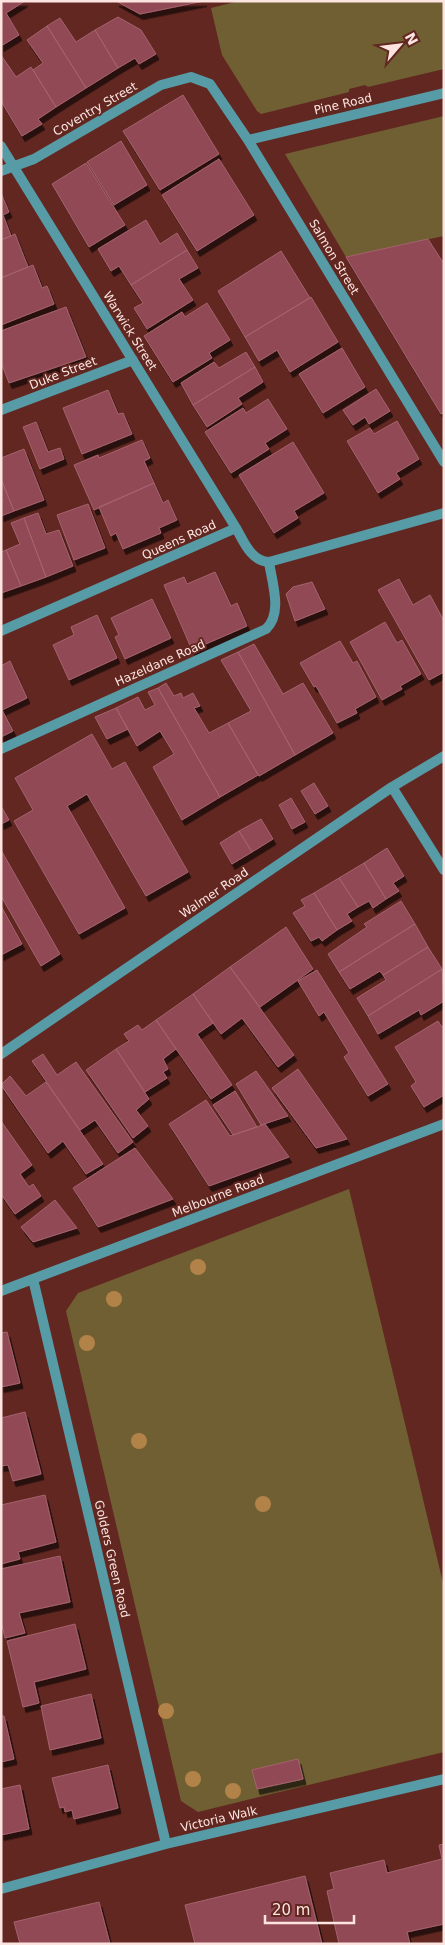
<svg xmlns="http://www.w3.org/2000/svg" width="445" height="1945" font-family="'DejaVu Sans',sans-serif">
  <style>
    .green { fill: #705f32 }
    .building { fill: #904855; stroke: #a5636e; filter: url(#shadow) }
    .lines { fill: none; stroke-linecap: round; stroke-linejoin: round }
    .service { stroke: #579ba6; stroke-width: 10 }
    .minor { stroke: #579ba6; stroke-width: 10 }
    .tree { fill: #b28348 }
    .labels { text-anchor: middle; stroke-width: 4; stroke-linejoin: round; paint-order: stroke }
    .street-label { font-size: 12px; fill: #fce5e1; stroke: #622720 }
  </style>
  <defs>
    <filter id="shadow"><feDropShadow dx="3" dy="5.5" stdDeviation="0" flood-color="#0009"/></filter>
  </defs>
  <rect width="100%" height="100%" fill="#622720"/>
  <path class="green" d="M239 1H444V69L368 87 365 85 349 89V92L261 114 257 111 222 55 211 8Z
    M444 116V236L346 257 285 154Z
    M349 1189 444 1587V1752L198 1812 181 1801 66 1311 78 1293Z"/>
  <path class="building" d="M1 1H25L6 13 19 35 1 46Z
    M116 1H204L140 14Z
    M118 17 141 30 156 54 139 64 135 58 118 68 95 30Z
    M60 18 76 42 95 30 118 68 86 88 47 26Z
    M47 26 86 88 56 107 33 70 43 63 27 40Z
    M1 55 16 77 31 67 56 107 38 119 42 124 22 136 1 101Z
    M183 95 219 154 160 190 123 131Z
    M121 141 147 185 114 205 87 162Z
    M219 159 254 215 197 251 162 195Z
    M86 163 125 225 89 247 52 184Z
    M1 193 9 212 3 215 11 236 1 240Z
    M146 220 160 244 177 233 187 250 131 285 119 266 111 271 98 249Z
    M15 234 28 267 1 278V240Z
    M428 239 444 264V413L441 414 346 257Z
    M187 250 198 268 179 279 193 300 147 329 134 308 143 303 131 285Z
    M281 251 310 298 245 337 218 291Z
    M33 265 42 288 47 286 54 304 1 325V278Z
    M311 297 338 342 290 372 277 350 259 361 245 337Z
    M207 303 230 340 209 353 212 358 173 382 144 336 182 312 185 317Z
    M66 307 86 357 9 383 1 362V331Z
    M342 348 365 387 323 413 299 374Z
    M246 352 255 367 193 405 181 383 214 362 219 368Z
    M255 367 263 382 238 398 242 404 207 427 193 405Z
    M376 389 390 411 369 424 365 417 353 425 343 410Z
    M108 390 118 414 123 413 132 434 82 454 63 408Z
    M268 399 287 429 265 443 269 449 231 473 205 432 243 408 246 413Z
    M397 421 419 459 396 473 400 479 378 493 347 441 370 428 374 434Z
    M36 422 48 452 60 448 64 459 40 469 23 427Z
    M142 440 150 458 144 461 154 483 94 510 74 465 98 455 99 458Z
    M293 442 324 493 294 511 298 518 274 533 239 475Z
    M24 449 44 500 14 511 1 479V458Z
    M1 479 14 511 1 516Z
    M154 483 163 503 168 500 177 520 159 528 161 533 123 549 116 533 111 536 99 507Z
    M88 504 105 548 74 560 57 515Z
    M38 513 46 534 59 530 73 566 46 577 24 518Z
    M24 518 46 577 21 586 6 550 20 544 11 523Z
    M6 550 21 586 1 593V552Z
    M215 572 231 606 237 603 247 626 192 650 164 585 184 577 187 584Z
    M399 579 413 605 430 595 444 621V672L429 680 378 590Z
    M312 582 325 609 295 621 286 594 293 587Z
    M152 599 171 638 125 659 115 637 119 635 111 618Z
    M97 615 117 658 69 680 53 645 74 635 71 627Z
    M385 622 397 643 402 640 421 674 400 686 402 689 382 700 350 642Z
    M340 641 353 663 357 661 376 697 355 709 357 713 337 723 316 686 314 687 300 663Z
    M254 644 283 694 303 683 333 733 295 755 238 652Z
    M238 652 295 755 259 776 228 723 251 711 221 660Z
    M10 661 27 698 2 710 13 731 1 737V666Z
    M166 683 174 696 181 693 183 698 193 693 200 706 194 708 209 733 228 723 258 775 220 797 158 688Z
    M158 688 220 797 182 820 153 767 174 754 160 731 137 746 116 708 138 697 145 710 155 705 148 692Z
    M116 708 128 729 107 739 95 717Z
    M92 734 112 769 125 762 188 872 146 896 87 794 67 806 125 908 79 934 14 821 33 810 15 778Z
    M314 783 328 806 315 814 301 791Z
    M291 798 305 822 292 829 279 805Z
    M1 806 9 820 1 824Z
    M261 819 273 839 252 852 239 831Z
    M239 831 252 852 232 864 220 843Z
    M387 848 404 876 393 883 399 891 386 899 364 863Z
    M1 850 60 954 41 966 1 896Z
    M364 863 386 899 373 908 369 901 358 907 339 878Z
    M339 878 358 907 347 914 352 921 337 930 314 893Z
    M314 893 337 930 322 941 319 937 311 941 293 913 305 906 301 900Z
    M401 901 415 924 339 972 328 954 367 927 364 924Z
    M1 906 22 944 1 955Z
    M415 924 428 947 383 975 380 971 350 989 339 972Z
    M286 927 313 969 260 1007 230 967Z
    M428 947 442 969 368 1016 357 998 386 980 383 975Z
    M230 967 294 1055 278 1067 242 1018 221 1034 193 994Z
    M442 969 444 1001 421 1015 419 1010 378 1034 368 1016Z
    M317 970 388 1084 368 1096 344 1057 349 1053 324 1012 319 1016 298 981Z
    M193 994 213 1023 197 1034 232 1085 211 1099 156 1020Z
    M156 1020 176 1049 163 1059 168 1069 163 1072 167 1078 145 1092 116 1049 129 1041 124 1034 138 1025 142 1030Z
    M438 1021 442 1027 444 1026V1095L424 1107 411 1086 416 1082 395 1047Z
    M116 1049 149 1099 136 1110 148 1126 133 1138 86 1070Z
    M43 1054 57 1075 76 1062 133 1142 118 1153 95 1120 80 1130 32 1061Z
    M298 1069 347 1139 316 1148 272 1088Z
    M256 1071 288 1116 261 1125 236 1084Z
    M10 1076 26 1096 46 1082 103 1164 86 1174 63 1141 48 1153 1 1085Z
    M235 1091 257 1127 233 1135 213 1105Z
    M206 1100 230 1136 265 1124 289 1157 209 1186 169 1124Z
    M1 1121 32 1165 20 1174 29 1187 33 1184 41 1196 15 1214 1 1194Z
    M135 1148 173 1199 98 1227 73 1188Z
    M55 1200 77 1228 33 1242 21 1227Z
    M7 1332 20 1383 1 1387V1333Z
    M25 1412 41 1474 13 1481 8 1465 1 1466V1418Z
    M45 1495 56 1542 18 1552 20 1559 1 1564V1505Z
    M60 1556 70 1602 19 1613 25 1633 5 1638 1 1621V1569Z
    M75 1624 86 1669 34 1682 39 1703 23 1707 7 1641Z
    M91 1694 101 1738 50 1750 41 1706Z
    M1 1716H4L14 1759 1 1762Z
    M298 1759 303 1779 257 1789 252 1770Z
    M108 1765 118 1808 74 1819 72 1810 65 1812 64 1807 60 1808 52 1778Z
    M20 1785 29 1829 1 1835V1789Z
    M444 1844V1924L407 1932 410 1944H339L327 1891 334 1889 330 1873 384 1860 387 1873 442 1859 439 1845Z
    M305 1876 322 1944H195L185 1905Z
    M99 1902 110 1944H20L14 1922Z"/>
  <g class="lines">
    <path class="service" d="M1 749 266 629C283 613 272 583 269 562"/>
    <path class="minor" d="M248 140 444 93
      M1 146 236 528
      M1 171 34 159 161 85 191 77 210 84 248 140 444 462
      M1 410 133 360
      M1 631 236 528C244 542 251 561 269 562L444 513
      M392 787 444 870
      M1 1054 392 787 444 756
      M33 1279 166 1844
      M1 1291 444 1124
      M1 1889 166 1844 444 1779"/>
  </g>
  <g class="tree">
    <circle cx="198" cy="1267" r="8"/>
    <circle cx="114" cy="1299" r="8"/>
    <circle cx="87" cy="1343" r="8"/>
    <circle cx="139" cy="1441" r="8"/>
    <circle cx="263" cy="1504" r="8"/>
    <circle cx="166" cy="1711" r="8"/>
    <circle cx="193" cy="1779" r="8"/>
    <circle cx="233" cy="1791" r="8"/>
  </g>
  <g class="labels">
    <g class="street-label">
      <text transform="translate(343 104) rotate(-13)" y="4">Pine Road</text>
      <text transform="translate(95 109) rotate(-30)" y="4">Coventry Street</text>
      <text transform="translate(334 257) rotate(59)" y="4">Salmon Street</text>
      <text transform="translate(130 331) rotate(58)" y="4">Warwick Street</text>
      <text transform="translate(63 373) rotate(-21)" y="4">Duke Street</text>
      <text transform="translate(179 540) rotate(-24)" y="4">Queens Road</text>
      <text transform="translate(160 663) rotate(-24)" y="4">Hazeldane Road</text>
      <text transform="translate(214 893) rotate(-34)" y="4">Walmer Road</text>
      <text transform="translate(218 1196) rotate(-21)" y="4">Melbourne Road</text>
      <text transform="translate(112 1559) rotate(77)" y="4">Golders Green Road</text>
      <text transform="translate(219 1819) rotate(-13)" y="4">Victoria Walk</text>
    </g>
  </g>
  <rect width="445" height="1945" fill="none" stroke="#fce5e1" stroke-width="5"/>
  <g transform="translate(400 45) rotate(62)" stroke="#622720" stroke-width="4" paint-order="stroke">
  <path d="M0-4L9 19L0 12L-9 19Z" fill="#fce5e1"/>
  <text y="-8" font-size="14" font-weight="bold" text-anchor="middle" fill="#fce5e1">N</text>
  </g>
  <path d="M265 1915v8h89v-8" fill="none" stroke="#fce5e1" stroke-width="2.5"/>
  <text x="272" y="1915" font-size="15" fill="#fce5e1" stroke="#622720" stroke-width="4" paint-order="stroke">20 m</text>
</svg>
